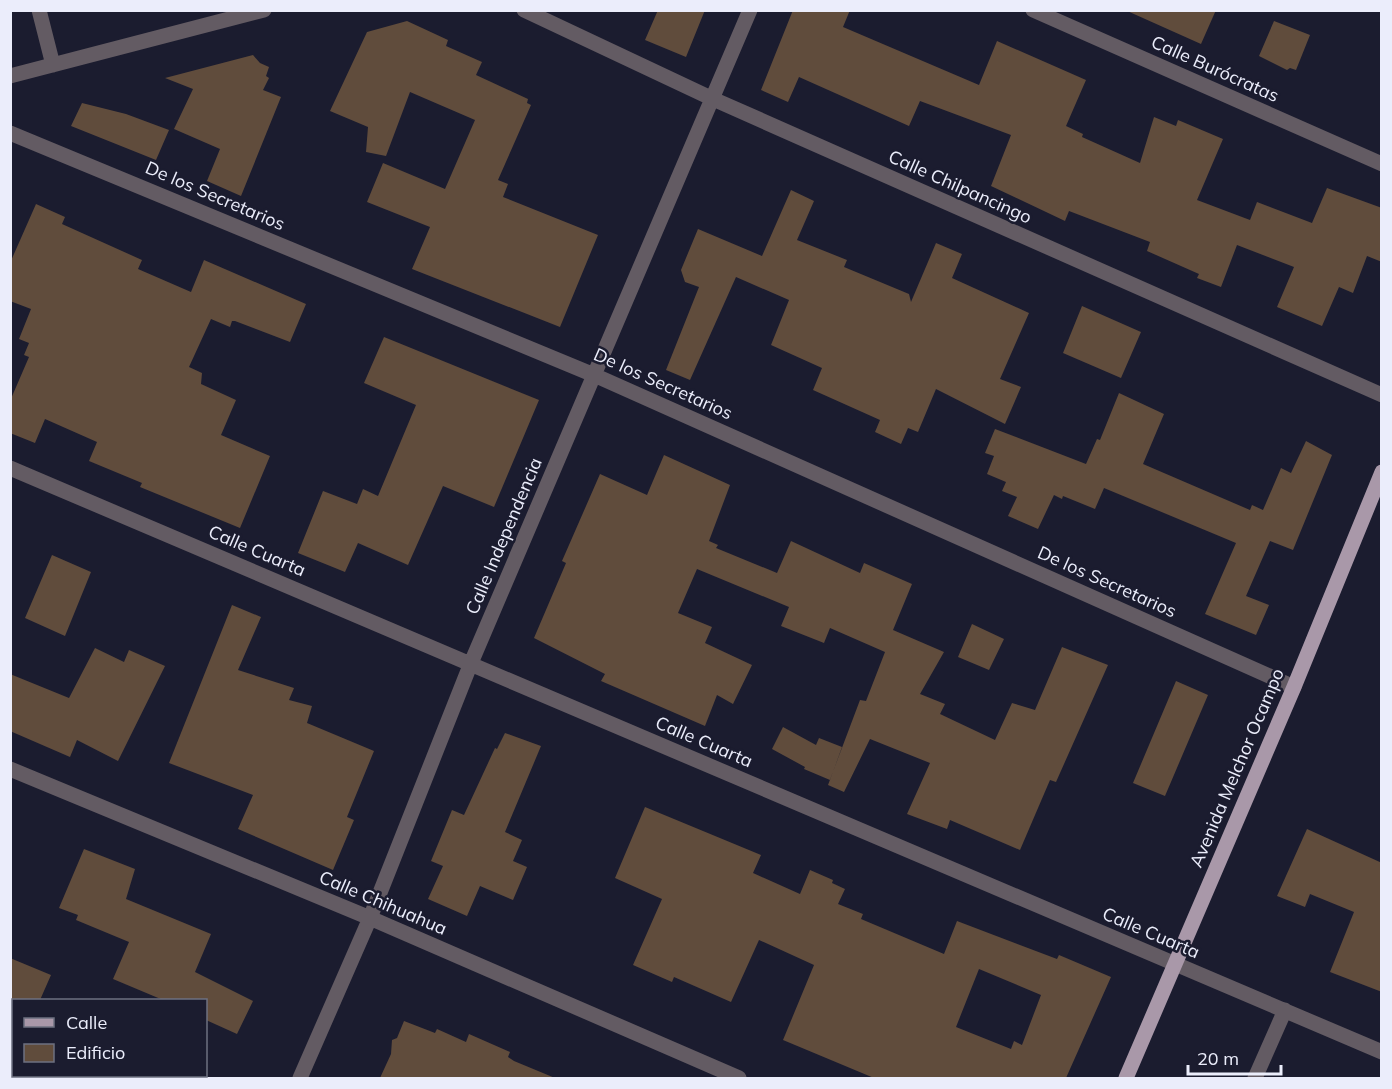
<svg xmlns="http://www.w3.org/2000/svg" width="1392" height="1089" font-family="Mulish,sans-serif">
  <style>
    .building { fill: #604c3c; fill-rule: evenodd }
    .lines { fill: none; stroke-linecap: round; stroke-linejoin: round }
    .minor { stroke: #635b63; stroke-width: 15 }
    .major { stroke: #a998a9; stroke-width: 15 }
    .labels { text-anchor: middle; stroke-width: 5; stroke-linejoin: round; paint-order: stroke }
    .street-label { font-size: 18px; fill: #ebedfb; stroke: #1b1c2f }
  </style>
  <rect width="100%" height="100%" fill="#1b1c2f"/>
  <path class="building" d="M658 10H705L686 57 645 40Z
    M793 10H850L843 27 979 85 997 41 1086 80 1066 126 1083 134 1082 137 1140 163 1154 117 1176 126 1178 120 1223 139 1197 200 1250 220 1257 202 1312 223 1327 188 1382 208V262L1367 256 1353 293 1339 287 1322 326 1277 307 1294 267 1237 245 1221 287 1197 278 1199 274 1147 251 1150 242 1069 211 1065 221 991 186 1011 135 920 101 909 126 799 77 788 102 761 90Z
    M1125 10H1216L1201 44Z
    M407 21 448 40 446 46 482 62 476 75 528 99 527 103 531 105 498 180 508 184 503 197 598 235 560 327 412 269 430 227 367 202 383 163 445 189 475 120 410 92 386 156 366 152 368 127 330 111 367 32Z
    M1274 21 1310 35 1296 70 1290 68 1287 70 1259 56Z
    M253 55 260 63 269 67 266 76 269 78 263 90 281 97 241 196 207 181 220 149 174 129 193 89 165 78Z
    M82 103 126 114 169 130 156 160 71 126Z
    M791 190 814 201 797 240 847 260 844 267 909 294 911 302 936 243 962 254 952 278 1029 313 1000 379 1021 387 1005 424 936 389 918 432 908 428 901 444 875 432 880 420 813 390 822 368 771 345 789 300 736 277 690 380 666 370 699 287 685 282 681 270 698 229 762 256Z
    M36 204 65 217 62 224 142 260 138 269 191 292 204 260 306 304 290 342 235 321H232L230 327 211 319 189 367 202 373 201 384 236 400 221 435 270 456 240 528 140 487 142 483 89 461 97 442 45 419 35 443 10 433V401L29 357 24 355 29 343 19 339 31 309 10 301V263Z
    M1082 306 1141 332 1121 378 1063 353Z
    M384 337 539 400 494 507 443 486 408 565 358 543 345 572 298 553 323 491 357 504 363 489 378 496 416 405 364 383Z
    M1119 393 1164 414 1143 464 1250 510 1252 505 1263 510 1281 468 1291 473 1306 441 1332 455 1293 550 1270 541 1246 596 1269 605 1256 635 1205 614 1236 543 1104 488 1095 509 1063 496 1062 499 1054 495 1038 529 1008 516 1017 497 1002 491 1006 482 987 474 994 456 985 453 995 429 1086 464 1097 439 1100 440Z
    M664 455 730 485 709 541 718 545 716 548 777 573 791 541 860 573 864 563 912 584 893 630 944 652 920 694 945 704 940 714 995 740 1012 703 1035 710 1062 647 1108 665 1056 782 1050 780 1020 850 950 820 947 829 907 814 930 763 870 739 844 792 828 785 860 700 866 701 885 652 830 628 824 643 781 626 789 607 697 569 678 613 712 627 705 643 752 665 733 704 717 695 705 726 601 681 605 674 534 638 566 563 562 561 600 474 647 495Z
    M52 555 91 572 65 636 25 618Z
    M232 605 261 617 238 670 294 688 289 700 312 706 307 723 374 751 347 817 354 820 333 870 238 829 253 795 169 763Z
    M972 624 1004 639 989 670 958 657Z
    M95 648 124 662 129 650 165 666 118 761 77 740 70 757 10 731V674L69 698Z
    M1176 681 1208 695 1165 796 1133 783Z
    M783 727 816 745 819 738 842 747 830 780 804 769 805 767 772 749Z
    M505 733 541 746 505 832 522 840 513 861 527 867 513 900 480 886 467 916 428 899 443 866 431 861 452 810 464 815 495 748 497 749Z
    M645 807 761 855 753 873 800 894 810 870 833 880 832 883 845 889 838 904 863 914 861 919 944 954 957 921 1057 959 1059 955 1111 977 1066 1078H874L783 1040 814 965 759 940 731 1002 674 977 672 982 633 965 662 899 615 878ZM979 969 1041 995 1022 1045 1014 1041 1011 1049 956 1027Z
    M1307 829 1382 863V992L1330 972 1354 912 1310 894 1305 907 1277 896Z
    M84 849 135 869 126 899 211 934 195 972 253 1001 237 1034 206 1020V1000H163L113 979 129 942 76 920 78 915 59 908Z
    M10 958 51 975 40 1000H10Z
    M404 1021 435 1033 437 1029 466 1042 469 1034 510 1052 508 1057 514 1061 555 1078H380L391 1054 392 1040 397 1038Z"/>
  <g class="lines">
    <path class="minor" d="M39 10 53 65
      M524 10 713 99 1382 395
      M1033 10 1382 164
      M10 76 264 10
      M10 133 594 375 1294 687
      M10 468 1382 1052
      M10 769 370 918 739 1078
      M300 1078 370 918 471 663 750 10
      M1255 1078 1285 1010"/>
    <path class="major" d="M1126 1078 1294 687 1382 472"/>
  </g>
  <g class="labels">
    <g class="street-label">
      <text transform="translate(1215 69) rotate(24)" y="6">Calle Burócratas</text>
      <text transform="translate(960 187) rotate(24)" y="6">Calle Chilpancingo</text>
      <text transform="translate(215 196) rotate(23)" y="6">De los Secretarios</text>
      <text transform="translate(663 384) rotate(24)" y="6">De los Secretarios</text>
      <text transform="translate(504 536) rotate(-67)" y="6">Calle Independencia</text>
      <text transform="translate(257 551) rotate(23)" y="6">Calle Cuarta</text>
      <text transform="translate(1107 582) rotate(24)" y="6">De los Secretarios</text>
      <text transform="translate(704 742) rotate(23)" y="6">Calle Cuarta</text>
      <text transform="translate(1237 768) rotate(-67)" y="6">Avenida Melchor Ocampo</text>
      <text transform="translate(383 903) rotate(23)" y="6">Calle Chihuahua</text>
      <text transform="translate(1151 933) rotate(23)" y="6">Calle Cuarta</text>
    </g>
  </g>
  <rect width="1392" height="1089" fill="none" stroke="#ebedfb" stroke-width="24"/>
  <rect x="12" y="999" width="195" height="78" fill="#1b1c2f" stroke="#6e7081" stroke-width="1.5"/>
  <rect x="24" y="1018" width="30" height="9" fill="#a998a9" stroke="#6e7081" stroke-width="1.5"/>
  <text x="66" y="1029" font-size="18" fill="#ebedfb">Calle</text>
  <rect x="24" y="1044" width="30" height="18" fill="#604c3c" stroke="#6e7081" stroke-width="1.5"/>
  <text x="66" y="1059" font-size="18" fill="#ebedfb">Edificio</text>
  <path d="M1188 1065v9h93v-9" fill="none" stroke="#ebedfb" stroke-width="3"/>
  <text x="1197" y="1065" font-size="18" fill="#ebedfb" stroke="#1b1c2f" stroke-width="4.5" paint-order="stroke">20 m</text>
</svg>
